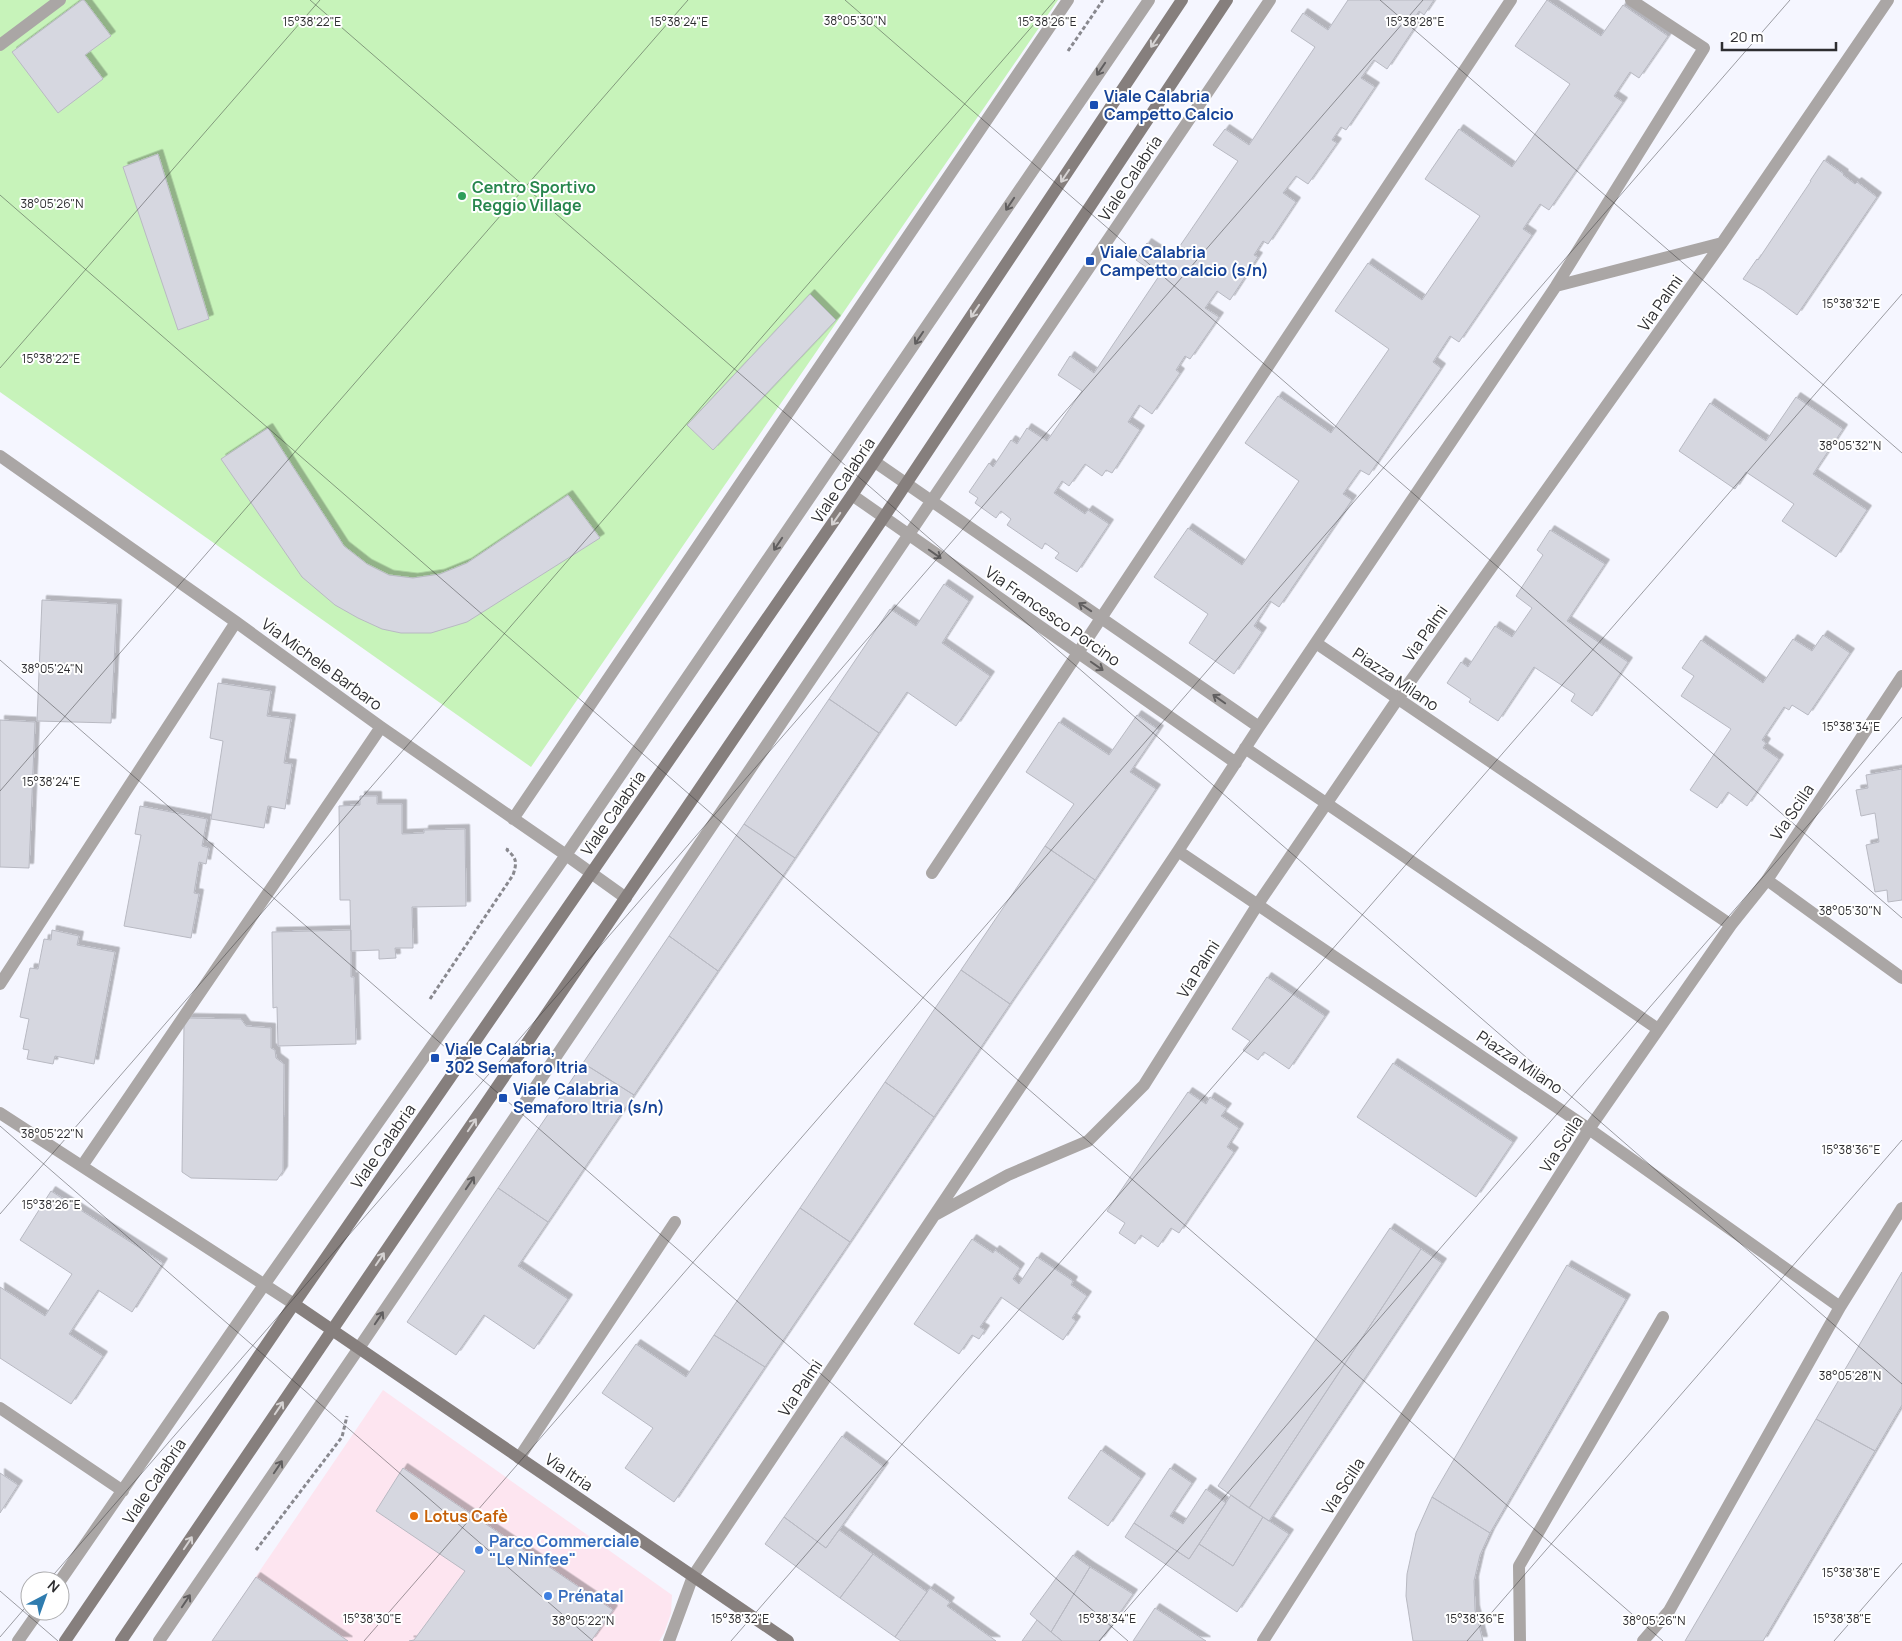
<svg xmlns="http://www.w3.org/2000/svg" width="1902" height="1641" font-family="Manrope,sans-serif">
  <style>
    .commercial { fill: #fde5f0 }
    .green { fill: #c7f3ba }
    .building { fill: #d6d7e0; stroke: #b8b9c2; filter: url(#shadow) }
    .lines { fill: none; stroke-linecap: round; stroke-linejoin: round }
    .path { stroke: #89898f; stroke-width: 3; stroke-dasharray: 4 2.5; stroke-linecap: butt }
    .lane { stroke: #aaa6a5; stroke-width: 12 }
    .street { stroke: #aaa6a5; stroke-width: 12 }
    .secondary { stroke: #867f7d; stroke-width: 12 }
    .oneway { stroke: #d5d2d2 }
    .oneway2 { stroke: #605e5f }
    .ticks { fill: none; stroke: #2e2e31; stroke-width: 1; stroke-opacity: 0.45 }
    .transit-dot { fill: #1a4fb4; stroke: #fff; stroke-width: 2 }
    .leisure-dot { fill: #2e9e5b; stroke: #fff; stroke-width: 2 }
    .food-dot { fill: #e8710a; stroke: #fff; stroke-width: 2 }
    .shop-dot { fill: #3f7fe0; stroke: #fff; stroke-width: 2 }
    .labels { text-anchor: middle; stroke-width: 4; stroke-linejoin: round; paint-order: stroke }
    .transit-label { font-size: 16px; font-weight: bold; fill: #164399; stroke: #fff; text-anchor: start }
    .street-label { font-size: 16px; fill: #2e2e31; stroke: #fff }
    .leisure-label { font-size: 16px; font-weight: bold; fill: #27864d; stroke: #fff; text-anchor: start }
    .food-label { font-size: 16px; font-weight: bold; fill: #c56008; stroke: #fff; text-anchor: start }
    .shop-label { font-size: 16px; font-weight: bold; fill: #366cbe; stroke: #fff; text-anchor: start }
    .ticks-label { font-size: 12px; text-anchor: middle; fill: #2e2e31; stroke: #fff; stroke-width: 4; stroke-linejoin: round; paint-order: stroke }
  </style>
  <defs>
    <filter id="shadow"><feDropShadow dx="4.5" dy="-4.5" stdDeviation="0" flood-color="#0004"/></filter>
  </defs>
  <rect width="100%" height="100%" fill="#f5f6ff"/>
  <path class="commercial" d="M383 1390 672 1595 671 1613 664 1633 659 1641H212Z"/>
  <path class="green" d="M0 0H1058L531 767 0 392Z"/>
  <path class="building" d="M82 0H84L111 36 85 55 103 79 58 113 12 52Z
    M1348 0H1434L1424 15 1419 11 1411 24 1415 27 1387 69 1374 60 1361 78 1375 87 1346 130 1341 127 1332 140 1337 143 1308 184 1296 176 1283 193 1296 202 1268 244 1263 241 1254 255 1258 257 1230 300 1217 291 1205 308 1219 317 1190 359 1185 356 1176 370 1180 373 1152 414 1139 405 1128 422 1140 430 1112 473 1106 470 1102 476 1085 464 1069 486 1062 481 1054 493 1085 514 1088 510 1109 524 1077 572 1055 558 1059 553 1045 543 1042 549 1007 525 1011 519 1001 511 996 518 975 503 978 498 969 492 989 463 993 467 1011 440 1017 444 1027 428 1047 441 1082 391 1058 375 1070 356 1094 373 1159 276 1136 260 1147 243 1171 259 1238 161 1213 145 1225 129 1249 145 1315 47 1291 31 1303 13 1328 30Z
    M1547 0 1601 36 1623 5 1668 36 1639 78 1630 72 1614 96 1623 102 1549 210 1540 204 1523 229 1532 235 1459 342 1450 336 1433 362 1441 368 1369 475 1360 470 1343 494 1352 500 1279 607 1270 601 1254 626 1262 632 1234 674 1189 643 1208 614 1154 577 1188 528 1242 565 1299 481 1245 443 1278 396 1331 433 1389 349 1335 311 1368 263 1422 300 1480 216 1425 179 1459 129 1512 167 1570 84 1515 46Z
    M158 154 209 319 178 330 123 167Z
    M1824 160 1844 174 1843 175 1855 184 1857 182 1877 197 1797 315 1763 290 1743 279 1757 259 1758 260 1811 181H1810Z
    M810 294 836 320 713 450 687 425Z
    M1796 397 1843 429 1813 474 1867 510 1836 557 1782 521 1794 504 1746 472 1735 489 1679 451 1710 403 1766 441Z
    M268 428 344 546 367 564 389 575 413 578 440 574 467 563 568 495 600 538 467 622 431 633H401L382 629 358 618 335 605 302 577 221 459Z
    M1550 530 1605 564 1567 621 1628 662 1592 716 1571 701 1575 694 1534 667 1498 721 1469 702 1471 699 1447 683 1461 662 1468 667 1495 626 1512 637 1532 608 1516 596 1543 555 1537 550Z
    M944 584 969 601 942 643 990 676 956 726 907 692 879 733 829 699 890 609 916 626Z
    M42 600 117 604 111 723 37 721Z
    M1823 635 1850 653 1808 715 1792 705 1789 710 1784 707 1762 740 1766 743 1763 748 1779 759 1747 806 1728 792 1717 808 1690 790 1731 729 1681 696 1694 676 1682 668 1701 640 1763 683 1793 639 1812 651Z
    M218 683 271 691 267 716 291 719 284 763 292 764 285 809 268 806 264 828 211 819 223 741 210 738Z
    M829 699 879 733 795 858 744 824Z
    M1137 715 1159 730 1130 772 1156 789 1095 880 1045 846 1074 804 1026 772 1059 722 1109 755Z
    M0 720 35 722 29 868 0 867Z
    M1902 769V900L1888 902 1887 890 1875 892 1866 845 1879 842 1875 813 1861 816 1856 790 1868 788 1866 775Z
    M360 796H377V804H402V834L424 833V830L465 829 466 906 412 907 413 948H395L396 958 379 959V950L351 951 350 900H340L339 806 360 805Z
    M140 806 207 819 202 846 209 848 206 864 199 862 194 893 199 894 191 938 124 926 141 835 135 834Z
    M744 824 795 858 718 971 669 936Z
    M1045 846 1095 880 1010 1004 961 970Z
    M52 930 79 936 77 945 115 952 94 1064 55 1056 53 1064 27 1059 29 1050 23 1049 29 1019 20 1017 30 968 38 969 44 939 51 940Z
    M351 930V977H354L356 1044 278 1046 277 1007 273 1008 272 932Z
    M669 936 718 971 634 1095 583 1063Z
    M961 970 1010 1004 934 1117 885 1082Z
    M1267 977 1325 1016 1289 1069 1264 1052 1258 1060 1243 1050 1250 1041 1232 1029Z
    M189 1018 241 1019 246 1026 271 1028V1048L275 1050 276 1058 284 1064 283 1171 277 1180 191 1178 182 1172 184 1024Z
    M583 1063 634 1095 548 1222 498 1188Z
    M1393 1063 1513 1142 1476 1197 1357 1117Z
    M885 1082 934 1117 850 1242 800 1208Z
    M1188 1092 1206 1104 1210 1097 1227 1108 1221 1116 1239 1128 1227 1147 1234 1152 1179 1233 1171 1228 1158 1247 1141 1235 1135 1244 1119 1233 1125 1223 1107 1211Z
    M498 1188 548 1222 518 1266 568 1299 534 1349 484 1315 456 1355 407 1322Z
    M51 1191 163 1263 132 1312 98 1290 69 1334 103 1356 71 1404 0 1358V1287L45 1316 72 1274 20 1240Z
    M800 1208 850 1242 765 1367 714 1335Z
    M1390 1228 1421 1249 1249 1508 1218 1486Z
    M972 1239 993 1253 995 1250 1020 1268 1013 1279 1019 1284 1037 1257 1073 1281 1071 1285 1087 1296 1072 1318 1076 1321 1063 1340 1001 1297 980 1327 985 1330 979 1339 972 1335 959 1354 914 1324Z
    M1421 1249 1442 1263 1269 1521 1249 1508Z
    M1567 1265 1626 1299 1490 1533 1432 1497Z
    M1902 1272V1405L1875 1451 1816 1419Z
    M714 1335 765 1367 674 1502 625 1468 653 1428 602 1393 636 1344 686 1377Z
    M1816 1419 1875 1451 1763 1641H1685Z
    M842 1436 884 1467 826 1548 784 1517Z
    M1101 1450 1141 1478 1108 1526 1068 1498Z
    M403 1468 613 1610 591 1641H409L414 1640 465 1571 376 1511Z
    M1170 1468 1192 1483 1170 1516 1183 1524 1206 1489 1226 1503 1189 1559 1134 1523Z
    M0 1473 18 1485 0 1513Z
    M1231 1495 1263 1517 1233 1566 1199 1544Z
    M1432 1497 1490 1533 1480 1555 1474 1581 1475 1610 1483 1641H1413L1406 1596 1407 1574 1416 1533Z
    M784 1517 826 1548 839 1530 873 1554 840 1598 765 1544Z
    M1263 1517 1289 1534 1237 1612 1125 1537 1134 1523 1189 1559 1199 1544 1233 1566Z
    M873 1554 927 1592 895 1637 840 1598Z
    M1073 1555 1090 1567 1051 1632 1030 1614Z
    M1090 1567 1133 1594 1100 1641H1062L1051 1632Z
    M256 1577 348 1641H212Z
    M930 1588 950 1602 947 1606 996 1641H901L895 1637Z
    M1155 1608 1206 1641H1133Z
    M1037 1620 1051 1632 1062 1641H1022Z"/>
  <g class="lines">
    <path class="path" d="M1068 51 1103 0
      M430 999 513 875C517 863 517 858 507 850L508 848
      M256 1550 342 1437 347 1416"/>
    <path class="lane" d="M0 45 60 0"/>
    <path class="street" d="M1556 286 1722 243
      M0 456 236 622 381 727 566 855 626 898
      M875 462 1259 727
      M852 495 1236 763
      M1316 643 1731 925
      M1245 748 1658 1029
      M513 819 1068 0
      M1178 851 1589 1129 1840 1307
      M932 873 1511 0
      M1767 880 1902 978
      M0 984 236 622
      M0 1113 294 1304
      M82 1166 381 727
      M935 1215 1008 1175 1088 1141 1144 1085 1258 904 1397 700 1722 243 1888 0
      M0 1408 123 1491
      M519 1458 675 1222
      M60 1581 264 1285 566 855 1149 0
      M18 1641 39 1611
      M159 1641 359 1348 1270 0
      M669 1641 693 1576 1178 851 1259 727 1556 286 1704 48 1631 0
      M1263 1641 1589 1129 1731 925 1767 880 1902 676
      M1520 1641 1519 1566 1663 1317
      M1643 1641 1669 1611 1840 1307 1902 1208"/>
    <path class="secondary" d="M294 1304 788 1641
      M65 1641 294 1304 852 495 1182 0
      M121 1641 884 517 1227 0"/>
  </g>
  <defs><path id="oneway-shaft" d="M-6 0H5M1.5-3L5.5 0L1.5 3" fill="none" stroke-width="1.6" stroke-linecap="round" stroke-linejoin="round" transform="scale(1.25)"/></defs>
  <g class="oneway">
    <use href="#oneway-shaft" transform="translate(1155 41) rotate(124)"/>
    <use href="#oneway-shaft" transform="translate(1065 176) rotate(124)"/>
    <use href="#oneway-shaft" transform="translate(975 311) rotate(124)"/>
    <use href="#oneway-shaft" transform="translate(836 519) rotate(125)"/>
    <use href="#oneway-shaft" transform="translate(472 1125) rotate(-56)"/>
    <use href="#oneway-shaft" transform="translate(380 1259) rotate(-56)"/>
    <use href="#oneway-shaft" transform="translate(279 1408) rotate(-56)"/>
    <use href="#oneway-shaft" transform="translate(188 1543) rotate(-56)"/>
  </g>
  <g class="oneway2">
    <use href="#oneway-shaft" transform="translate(1101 69) rotate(124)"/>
    <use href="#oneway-shaft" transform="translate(1010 204) rotate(124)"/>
    <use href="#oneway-shaft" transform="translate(919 338) rotate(124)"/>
    <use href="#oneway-shaft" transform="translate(778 544) rotate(124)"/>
    <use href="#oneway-shaft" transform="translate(935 554) rotate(35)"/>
    <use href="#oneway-shaft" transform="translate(1085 607) rotate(-146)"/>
    <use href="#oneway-shaft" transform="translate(1097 666) rotate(35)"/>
    <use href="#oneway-shaft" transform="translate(1219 699) rotate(-145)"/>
    <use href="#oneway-shaft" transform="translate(470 1183) rotate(-56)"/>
    <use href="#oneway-shaft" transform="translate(379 1318) rotate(-56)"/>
    <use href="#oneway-shaft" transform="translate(278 1467) rotate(-56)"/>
    <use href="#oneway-shaft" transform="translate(186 1601) rotate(-56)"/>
  </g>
  <path class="ticks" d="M310 0 1902 1384M845 0 1902 918M1380 0 1902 453M0 195 1663 1641M0 368 320 0M0 660 1128 1641M0 791 688 0M0 1126 593 1641M0 1214 1055 0M48 1581 1423 0M0 1591 58 1641M0 1637 30 1602M364 1641 1790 0M731 1641 1902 294M1099 1641 1902 717M1467 1641 1902 1140M1834 1641 1902 1563"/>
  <g class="transit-dot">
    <rect x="1089" y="100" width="10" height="10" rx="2.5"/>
    <rect x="1085" y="256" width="10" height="10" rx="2.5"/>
    <rect x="430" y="1053" width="10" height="10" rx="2.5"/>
    <rect x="498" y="1093" width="10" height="10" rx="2.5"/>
  </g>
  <circle class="leisure-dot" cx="462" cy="196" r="5"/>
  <circle class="food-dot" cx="414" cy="1516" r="5"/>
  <g class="shop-dot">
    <circle cx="479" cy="1550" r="5"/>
    <circle cx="548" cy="1596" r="5"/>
  </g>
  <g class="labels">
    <g class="transit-label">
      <text x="1104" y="102">Viale Calabria<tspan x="1104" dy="18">Campetto Calcio</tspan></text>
      <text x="1100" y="258">Viale Calabria<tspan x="1100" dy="18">Campetto calcio (s/n)</tspan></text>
      <text x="445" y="1055">Viale Calabria,<tspan x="445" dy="18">302 Semaforo Itria</tspan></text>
      <text x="513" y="1095">Viale Calabria<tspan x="513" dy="18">Semaforo Itria (s/n)</tspan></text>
    </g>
    <g class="street-label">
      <text transform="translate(1130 178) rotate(-56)" y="6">Viale Calabria</text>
      <text transform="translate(1660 303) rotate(-55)" y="6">Via Palmi</text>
      <text transform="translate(843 480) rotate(-56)" y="6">Viale Calabria</text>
      <text transform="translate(1053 616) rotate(35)" y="6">Via Francesco Porcino</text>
      <text transform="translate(1425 633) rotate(-55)" y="6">Via Palmi</text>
      <text transform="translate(322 664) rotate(36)" y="6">Via Michele Barbaro</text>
      <text transform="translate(1396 679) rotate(34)" y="6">Piazza Milano</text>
      <text transform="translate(1792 812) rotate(-56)" y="6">Via Scilla</text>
      <text transform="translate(613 813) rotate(-55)" y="6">Viale Calabria</text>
      <text transform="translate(1198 969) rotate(-58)" y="6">Via Palmi</text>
      <text transform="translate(1520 1062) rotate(34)" y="6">Piazza Milano</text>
      <text transform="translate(1561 1144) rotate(-57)" y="6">Via Scilla</text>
      <text transform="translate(383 1146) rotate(-55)" y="6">Viale Calabria</text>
      <text transform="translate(800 1388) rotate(-56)" y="6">Via Palmi</text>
      <text transform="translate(569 1472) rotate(34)" y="6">Via Itria</text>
      <text transform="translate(154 1481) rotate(-56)" y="6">Viale Calabria</text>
      <text transform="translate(1343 1486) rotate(-57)" y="6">Via Scilla</text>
    </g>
    <g class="leisure-label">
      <text x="472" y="193">Centro Sportivo<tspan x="472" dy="18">Reggio Village</tspan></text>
    </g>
    <g class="food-label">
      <text x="424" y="1522">Lotus Cafè</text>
    </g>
    <g class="shop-label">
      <text x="489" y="1547">Parco Commerciale<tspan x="489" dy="18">"Le Ninfee"</tspan></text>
      <text x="558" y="1602">Prénatal</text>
    </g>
  </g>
  <g class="ticks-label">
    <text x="855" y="25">38°05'30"N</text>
    <text x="312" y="26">15°38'22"E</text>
    <text x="679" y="26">15°38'24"E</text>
    <text x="1415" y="26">15°38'28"E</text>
    <text x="1047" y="26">15°38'26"E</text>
    <text x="52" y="208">38°05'26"N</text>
    <text x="1851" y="308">15°38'32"E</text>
    <text x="51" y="363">15°38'22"E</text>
    <text x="1850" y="450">38°05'32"N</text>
    <text x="52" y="673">38°05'24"N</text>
    <text x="1851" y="731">15°38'34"E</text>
    <text x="51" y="786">15°38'24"E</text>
    <text x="1850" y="915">38°05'30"N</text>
    <text x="52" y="1138">38°05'22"N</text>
    <text x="1851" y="1154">15°38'36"E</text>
    <text x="51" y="1209">15°38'26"E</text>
    <text x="1850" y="1380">38°05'28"N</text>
    <text x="1851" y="1577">15°38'38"E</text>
    <text x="372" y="1623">15°38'30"E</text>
    <text x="740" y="1623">15°38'32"E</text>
    <text x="1107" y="1623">15°38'34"E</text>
    <text x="1475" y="1623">15°38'36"E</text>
    <text x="1842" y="1623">15°38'38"E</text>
    <text x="583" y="1625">38°05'22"N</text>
    <text x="1654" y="1625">38°05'26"N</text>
  </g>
  <g transform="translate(45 1596) rotate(41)"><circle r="24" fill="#ffffff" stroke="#ababad"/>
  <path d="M0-4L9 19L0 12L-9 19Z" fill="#2f7caf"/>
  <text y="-8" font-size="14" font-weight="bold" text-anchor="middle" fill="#2e2e31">N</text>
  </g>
  <path d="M1722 42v8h114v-8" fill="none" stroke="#2e2e31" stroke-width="2.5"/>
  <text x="1730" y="42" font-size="15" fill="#2e2e31" stroke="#ffffff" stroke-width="4" paint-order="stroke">20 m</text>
</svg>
